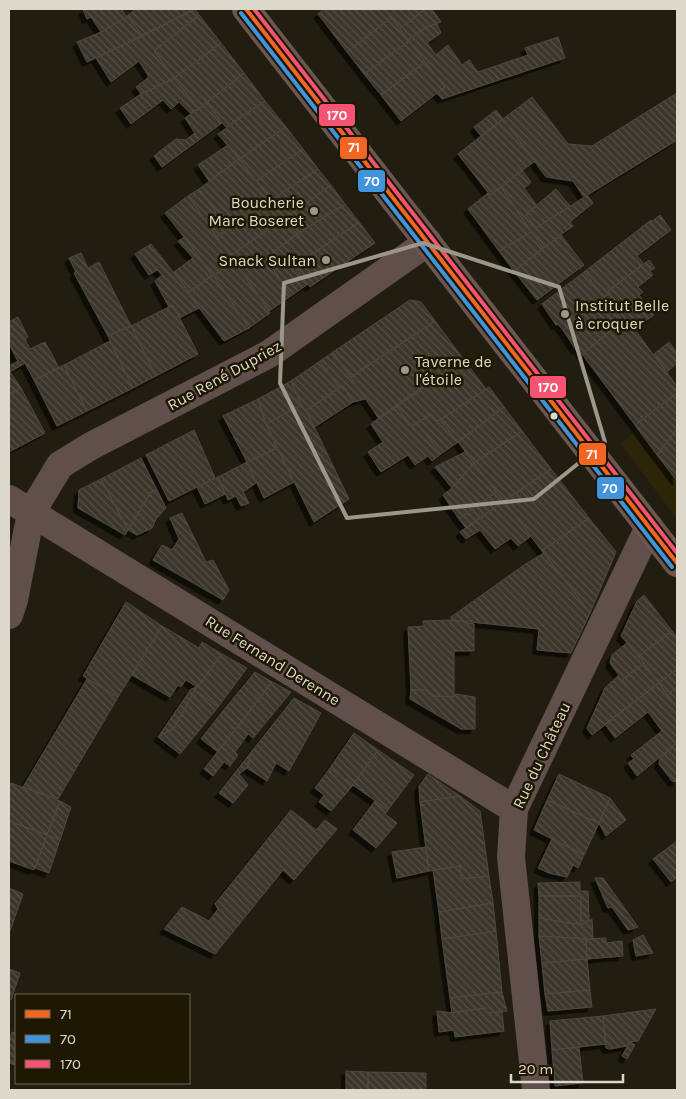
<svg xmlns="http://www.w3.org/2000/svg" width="686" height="1099" font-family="Karla,sans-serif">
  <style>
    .built { fill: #2d2507 }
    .building { fill: url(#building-back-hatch); stroke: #4e4940; filter: url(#shadow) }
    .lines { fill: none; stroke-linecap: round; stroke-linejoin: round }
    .minor { stroke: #614f4c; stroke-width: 28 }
    .major { stroke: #6c5652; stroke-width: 28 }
    .bus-1-casing { stroke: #1e1802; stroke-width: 8 }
    .bus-2-casing { stroke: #1e1802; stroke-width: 8 }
    .bus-3-casing { stroke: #1e1802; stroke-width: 8 }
    .bus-1 { stroke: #f26522; stroke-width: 4 }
    .bus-2 { stroke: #4094de; stroke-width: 4 }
    .bus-3 { stroke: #f65372; stroke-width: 4 }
    .marked { fill: none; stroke: #9b9789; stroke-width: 4; stroke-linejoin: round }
    .poi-dot { fill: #9b9789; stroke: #1e1802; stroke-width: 2 }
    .bus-dot { fill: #dcd8ca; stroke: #1e1802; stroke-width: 2 }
    .labels { text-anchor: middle; stroke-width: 5; stroke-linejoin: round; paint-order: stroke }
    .poi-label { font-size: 16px; fill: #dcd8ca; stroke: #1e1802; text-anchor: end }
    .street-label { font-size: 16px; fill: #dcd8ca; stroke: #1e1802 }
    .line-badge { stroke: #1e1802; stroke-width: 2 }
    .badge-label { font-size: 14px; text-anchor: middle; font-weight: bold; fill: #fff }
  </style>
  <defs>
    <pattern id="building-back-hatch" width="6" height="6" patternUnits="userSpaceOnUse" patternTransform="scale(1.25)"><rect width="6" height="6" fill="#3a352c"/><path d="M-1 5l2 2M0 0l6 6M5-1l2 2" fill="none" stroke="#565249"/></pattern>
    <filter id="shadow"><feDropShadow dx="-4.5" dy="4.5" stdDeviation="0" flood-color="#0009"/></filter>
  </defs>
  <rect width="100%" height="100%" fill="#211e11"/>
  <path class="built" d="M677 393V519L621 444Z"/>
  <path class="building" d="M83 9H121L127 17 101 32 91 17 87 19Z
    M136 9H195L143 36 127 16Z
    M195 9 199 15 154 51 174 78 141 94 136 87 149 77 139 61 111 82 96 58Z
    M324 9H385L391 18 347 52 318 14Z
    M385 9H425L400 29Z
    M425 9H432L441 22 426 27 408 40 400 29Z
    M199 15 221 43 174 78 154 51Z
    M127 17 143 36 87 62 77 42 101 32Z
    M391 18 409 41 364 74 347 52Z
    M437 24 441 33 427 43 436 55 448 45 462 65 469 60 478 72 528 55 525 48 558 37 565 58 442 99 437 93 445 87 408 40 426 27Z
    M409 41 425 62 381 95 364 74Z
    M221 43 244 73 199 109 174 78Z
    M425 62 445 87 401 121 381 95Z
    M244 73 265 101 226 127 206 103Z
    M174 78 199 109 190 113 179 102 171 109 163 100 131 124 120 108 141 94Z
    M677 93V140L586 196H583L573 181 546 177 503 119 532 97 568 144 592 146Z
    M265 101 286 127 239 159 218 134Z
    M206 103 222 123 162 167 154 156 176 139 186 140 195 133 185 118Z
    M496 110 503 119 481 136 474 127Z
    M503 119 535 161 490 195 458 154Z
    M286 127 303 149 256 181 239 159Z
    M228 145 239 159 209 181 198 165Z
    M303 149 318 169 271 200 256 181Z
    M239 159 271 200 216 237 205 220 216 212 199 189Z
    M318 169 331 185 285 218 271 200Z
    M522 170 531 182 524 188 537 206 526 214 536 228 586 196H588L593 203 570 222 573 226 543 248 501 187Z
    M331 185 345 204 297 234 285 218Z
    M501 187 531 232 499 251 468 209 488 193 490 195Z
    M199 189 216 212 205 220 188 196Z
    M556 189 570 206 536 228 526 214Z
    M188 196 234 261 212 276 198 255 165 213Z
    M271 200 285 218 231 255 216 237Z
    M345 204 359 222 312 254 297 234Z
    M660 215 671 230 637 256 644 264 608 291 610 293 604 297 584 272 651 220V222Z
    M285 218 297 234 266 258 291 296 269 311 231 255Z
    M359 222 375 243 310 287 294 267Z
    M531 232 543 248 514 271 499 251Z
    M297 234 312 254 294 267 308 284 291 296 266 258Z
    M561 235 584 265 537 300 514 271Z
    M185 237 212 276 189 292 174 272 193 258 178 241Z
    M151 244 189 292 188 293 199 308 179 318 173 305 169 307 155 281 162 275 157 270 149 275 135 254Z
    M81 253 88 268 99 262 131 326 108 336 74 273 76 272 69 258Z
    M649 260 655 268 650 271 653 275 638 287 643 292 639 295 654 315 634 329 626 318 623 321 604 297 610 293 608 291Z
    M234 261 270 313 249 328 214 276Z
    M584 272 604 297 563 330 558 324 556 325 542 304Z
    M212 276H214L249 328 224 341 188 293Z
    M604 297 623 321 582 354 578 349 576 350 563 330Z
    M410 300 421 302 435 321 351 377 333 352Z
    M173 305 198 354 156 376 131 326Z
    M18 317 28 337 25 339 30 349 45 342 59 368 34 380 25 363 10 372 21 388 9 394V366L18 361 9 344V322Z
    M626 318 677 386V393L635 425 582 354Z
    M435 321 464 360 379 419 351 377Z
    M131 326 156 376 133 388 108 336Z
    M110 341 133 388 87 411 64 365Z
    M669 342 677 353V363L667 372 654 354Z
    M333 352 365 399 353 402 343 386 339 388 320 361Z
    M464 360 486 389 440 420 437 421 431 414 411 426 396 405Z
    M320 361 339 388 305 411 291 381Z
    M64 365 87 411 57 426 34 380Z
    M291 381 301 405 266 424 258 399Z
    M343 386 353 402 313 428 309 416 305 411Z
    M489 387 504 407 458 442 440 420Z
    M21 388 45 433 9 452V394Z
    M677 393V429L657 455 635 425Z
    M258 399 266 424 277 448 247 462 223 416Z
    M301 405 309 416 349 499 314 522 266 424Z
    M396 405 411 426 417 423 441 454 432 461 428 456 415 465 408 455 381 472 368 452 383 442 371 424Z
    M504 407 522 431 474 463 458 442Z
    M431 414 437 421 440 420 458 442 441 454 417 423Z
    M677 429V481L657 455Z
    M194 430 215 478 169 501 146 455Z
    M522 431 551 469 504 501 474 463Z
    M277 448 294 482 264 498 247 462Z
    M465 452 474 463 452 488 435 467Z
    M141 458 157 490 150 493 128 530 101 479Z
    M247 462 256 483 243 492 249 503 241 506 236 496 228 500 218 477Z
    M474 463 496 492 459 519 443 495 452 488Z
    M551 469 589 518 542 551 504 501Z
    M218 477 225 494 205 504 197 487Z
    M101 479 128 530 125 535 78 508 79 490Z
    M157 490 166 508 156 519 152 528 137 535 128 530 150 493Z
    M496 492 504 501 466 528 459 519Z
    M504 501 531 536 518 546 511 538 495 549 480 530 466 539 460 532Z
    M182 513 206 562 213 560 229 590 223 600 153 560 162 545 172 550 179 539 170 518Z
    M589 518 616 552 590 613 542 551Z
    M544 553 590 613 571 653 537 650 539 629 451 620V617L524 565Z
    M644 595 672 631 639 656 621 636 637 601Z
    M126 602 162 626 118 697 83 676Z
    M451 620 474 624V651H454V697L432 696 425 690H411L408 627 424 626 423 621Z
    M162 626 199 648 202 642 222 654 197 687 186 680 181 687 178 685 170 697 132 675Z
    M672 631 677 637V669L659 683 639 656Z
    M627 643 644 663 622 680 638 699 592 735 587 728 605 688 619 675 610 663 612 655Z
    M222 654 247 668 218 707 195 690Z
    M644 663 659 683 638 699 622 680Z
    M677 669V687L667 695 659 683Z
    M255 672 272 682 238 726 222 712Z
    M87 679 118 697 58 799 23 787Z
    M272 682 291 692 253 738 238 726Z
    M659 683 677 708V743L637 776 628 763 634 759 631 755 662 731 648 712 615 738 605 724Z
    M197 687 174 728 158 737 191 689Z
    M677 687V704L675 706 667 695Z
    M195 690 218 707 180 754 158 737 174 728Z
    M411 690H425L432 696 454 697 455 694 475 697V729H461L410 699Z
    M294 698 321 713 289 771 276 763 267 781 247 768 252 751Z
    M222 712 238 726 218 752 201 739Z
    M238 726 248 734 235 752 238 755 230 766 224 762 213 776 204 769Z
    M354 733 378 750 353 785 330 768Z
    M677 743V782L672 781 659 764 660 758Z
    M378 750 414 775 388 810 353 785Z
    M252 751 247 768 239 774 248 785 233 803 219 793Z
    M330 768 353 785 331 811 319 802 324 795 315 788Z
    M428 774 460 796 420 802 419 786Z
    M559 774 610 798 599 823 547 800Z
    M11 783 60 801 47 835 9 821V791Z
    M460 796 480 811 489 876 461 879 460 866 429 871 420 802Z
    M610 798 626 820 606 836 599 823Z
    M547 800 599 823 584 855 534 830Z
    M60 801 71 807 60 840 47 835Z
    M375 801 388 810 385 814 397 823 376 848 353 830Z
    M291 810 316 830 325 820 337 829 294 880 283 870 215 954 164 929 182 907 209 921 218 909 215 904Z
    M9 821 47 835 34 870 9 861Z
    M47 835 60 840 49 873 35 868Z
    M552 839 584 855 578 868 573 865 567 877 549 873 538 868Z
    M677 841V877L671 882 653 859Z
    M426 847 429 871 397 878 392 852Z
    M460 866 461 879 489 876 493 903 439 912 433 870Z
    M595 878H603L638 927 628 930 612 907 608 908Z
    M580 882V891H588L589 920 581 925V896H539L538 883Z
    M9 888 23 894 9 934Z
    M539 896H581V925L539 918Z
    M493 903 496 931 442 939 439 912Z
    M539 918 581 925 592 919 593 939 539 936Z
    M496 931 502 992 450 998 442 939Z
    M643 935 653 953 636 956 633 940Z
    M539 936 586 939 587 959 542 963Z
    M606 938V943L622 941 623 956 587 959 586 939Z
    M587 959 590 990 545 994 542 963Z
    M9 969 20 973 11 1000 9 999Z
    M590 990 592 1007 548 1011 545 994Z
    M502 992 507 1011 487 1013 485 1008 452 1013 450 998Z
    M485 1008 487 1013 502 1012 504 1031 455 1037 454 1030 439 1032 437 1011 452 1013Z
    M656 1009 638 1041 630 1042 627 1046 610 1049 606 1048 603 1016Z
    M603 1016 606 1044 552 1050 550 1021Z
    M12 1032 16 1033 15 1065 9 1063V1043Z
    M630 1042 635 1045 627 1059 622 1056Z
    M579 1047 583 1083 555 1086 552 1050Z
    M346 1071 368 1072V1090H346Z
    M368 1072 426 1073V1090H368Z"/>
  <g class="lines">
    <path class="minor" d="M9 499 514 809
      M9 615 14 600 31 513 60 465 91 446 269 354 428 242
      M536 1090 511 857 514 809 649 527"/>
    <path class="major" d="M246 9 677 563"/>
    <defs>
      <path id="bus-1" d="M246 9 677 563"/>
      <path id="bus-2" d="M241 13 672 567"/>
      <path id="bus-3" d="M254 9 677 553"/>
    </defs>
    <use href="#bus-1" class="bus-1-casing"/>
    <use href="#bus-2" class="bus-2-casing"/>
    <use href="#bus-3" class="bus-3-casing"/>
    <use href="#bus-1" class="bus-1"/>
    <use href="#bus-2" class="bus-2"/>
    <use href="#bus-3" class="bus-3"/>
  </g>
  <path class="marked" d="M423 243 559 287 605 442 534 499 347 518 280 383 284 283Z"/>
  <g class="poi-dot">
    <circle cx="314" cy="211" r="5"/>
    <circle cx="326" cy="260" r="5"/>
    <circle cx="565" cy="314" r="5"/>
    <circle cx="405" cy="370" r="5"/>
  </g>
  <circle class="bus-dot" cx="554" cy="416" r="4.5"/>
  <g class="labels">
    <g class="poi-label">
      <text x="304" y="208">Boucherie<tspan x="304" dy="18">Marc Boseret</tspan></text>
      <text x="316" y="266">Snack Sultan</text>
      <text x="575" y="311" text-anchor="start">Institut Belle<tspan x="575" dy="18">à croquer</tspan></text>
      <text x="415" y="367" text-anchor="start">Taverne de<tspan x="415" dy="18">l'étoile</tspan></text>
    </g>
    <g class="street-label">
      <text transform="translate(224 375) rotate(-29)" y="6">Rue René Dupriez</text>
      <text transform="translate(273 660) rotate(32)" y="6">Rue Fernand Derenne</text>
      <text transform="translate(541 755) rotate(-65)" y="6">Rue du Château</text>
    </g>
  </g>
  <g class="line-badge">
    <rect x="318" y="103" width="38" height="24" rx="5" fill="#f65372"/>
    <rect x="339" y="136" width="29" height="24" rx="5" fill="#f26522"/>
    <rect x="357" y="169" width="29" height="24" rx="5" fill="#4094de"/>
    <rect x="529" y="375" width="38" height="24" rx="5" fill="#f65372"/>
    <rect x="578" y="442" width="29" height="24" rx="5" fill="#f26522"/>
    <rect x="596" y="476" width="29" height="24" rx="5" fill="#4094de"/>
  </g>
  <g class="badge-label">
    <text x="337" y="120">170</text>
    <text x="354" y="152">71</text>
    <text x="372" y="186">70</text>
    <text x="548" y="392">170</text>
    <text x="592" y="459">71</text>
    <text x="610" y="493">70</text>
  </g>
  <rect width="686" height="1099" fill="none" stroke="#dcd8ca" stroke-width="20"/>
  <rect x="15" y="994" width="175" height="90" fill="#1e1802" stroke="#6a6552"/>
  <rect x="25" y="1010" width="25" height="8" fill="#f26522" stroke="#6a6552"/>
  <text x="60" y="1019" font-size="15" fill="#dcd8ca">71</text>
  <rect x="25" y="1035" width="25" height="8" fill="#4094de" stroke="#6a6552"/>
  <text x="60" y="1044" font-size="15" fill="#dcd8ca">70</text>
  <rect x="25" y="1060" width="25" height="8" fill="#f65372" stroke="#6a6552"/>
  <text x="60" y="1069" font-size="15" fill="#dcd8ca">170</text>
  <path d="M511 1074v8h112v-8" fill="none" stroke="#dcd8ca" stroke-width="2.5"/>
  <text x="518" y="1074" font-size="15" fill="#dcd8ca" stroke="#1e1802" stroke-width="4" paint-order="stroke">20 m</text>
</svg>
